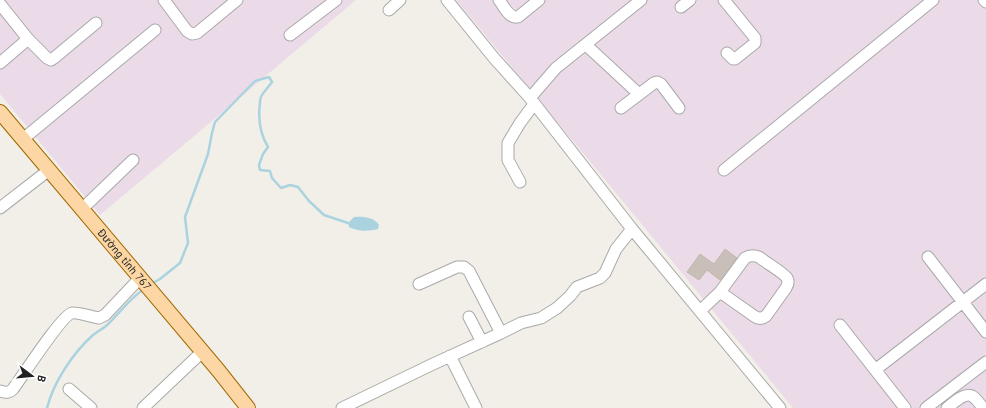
<svg xmlns="http://www.w3.org/2000/svg" width="986" height="408" font-family="'PT Sans',sans-serif">
  <style>
    .industrial { fill: #ebdbe8 }
    .water { fill: #aad3df }
    .lines { fill: none; stroke-linecap: round; stroke-linejoin: round }
    .stream { stroke: #aad3df; stroke-width: 2.5 }
    .building { fill: #c7bfb8; stroke: #c4b6ab }
    .minor-casing { stroke: #a9a9a9; stroke-width: 13 }
    .major-casing { stroke: #a06b00; stroke-width: 16 }
    .minor { stroke: #fff; stroke-width: 11 }
    .major { stroke: #fcd6a4; stroke-width: 14 }
    .labels { text-anchor: middle; stroke-width: 4; stroke-linejoin: round; paint-order: stroke }
    .street-label { font-size: 11px; fill: #222; stroke: #fff }
  </style>
  <rect width="100%" height="100%" fill="#f2efe9"/>
  <path class="industrial" d="M0 0H356L100 215 0 94Z
    M456 0H986V408H793L588 159Z"/>
  <path class="water" d="M354 217C363 216 374 217 379 225L378 229C369 231 358 232 349 227L348 223Z"/>
  <g class="lines">
    <path class="stream" d="M151 284 160 279 180 263 188 243 185 217 208 154 212 133 215 122 255 81 269 77 272 82C270 85 261 95 261 97 260 99 260 101 260 103 258 118 260 134 268 147L263 154 259 165 260 170 270 171 272 178 281 188 290 185 298 187 309 201 324 215 348 223
      M47 408C54 381 73 353 93 335 97 332 102 329 106 326 119 314 129 299 144 289"/>
  </g>
  <path class="building" d="M725 249 737 258 720 280 707 270 699 280 687 272 700 254 714 264Z"/>
  <g class="lines">
    <defs>
      <path id="minor" d="M164 0 187 31 192 34 197 33 237 0
        M447 0 494 58 530 98 556 68 641 0
        M499 0C504 6 509 19 518 17L539 0
        M724 0 755 38V43L735 59H733L727 53
        M984 0 986 2
        M0 4 28 39 0 63
        M681 7 690 0
        M389 10 400 0
        M290 35 336 0
        M28 39 47 58 51 60 54 58 96 23
        M586 45 639 94
        M530 98 632 229 780 408
        M621 108 654 83 657 82 661 84 679 108
        M23 139 155 30
        M724 170 933 0
        M520 182 508 160V143L520 123 534 104
        M0 208 49 170
        M82 209 133 160
        M928 257 986 332
        M419 284 457 267H464L469 271 501 333
        M700 311 720 292 745 258C750 255 754 255 759 257 765 262 784 273 787 278 789 282 788 285 786 288L766 316C762 319 758 319 754 316L720 292
        M469 317 482 342
        M840 325 905 408
        M450 356 476 408
        M875 370 986 284
        M69 389 91 408
        M0 391C6 393 9 393 13 389 22 377 62 315 72 313 76 312 93 317 99 318L105 315 140 278
        M143 408 202 352
        M342 408 431 365 501 333 521 323 541 318 557 308 570 296 577 287 600 278 605 273 616 249 632 229
        M926 408 986 362
        M947 408C952 404 965 392 972 396 976 398 980 404 983 408"/>
      <g id="major">
        <path id="s1" d="M0 112 218 370 248 408"/>
      </g>
    </defs>
    <use href="#minor" class="minor-casing"/>
    <use href="#major" class="major-casing"/>
    <use href="#minor" class="minor"/>
    <use href="#major" class="major"/>
  </g>
  <g class="labels">
    <g class="street-label">
      <text dy="4" stroke="none"><textPath href="#s1" startOffset="193">Đường tỉnh 767</textPath></text>
    </g>
  </g>
  <g transform="translate(32 376) rotate(106)" stroke="#ffffff" stroke-width="3" paint-order="stroke">
  <path d="M0-3L7 15L0 10L-7 15Z" fill="#222222"/>
  <text y="-6" font-size="11" font-weight="bold" text-anchor="middle" fill="#222222">B</text>
  </g>
</svg>
